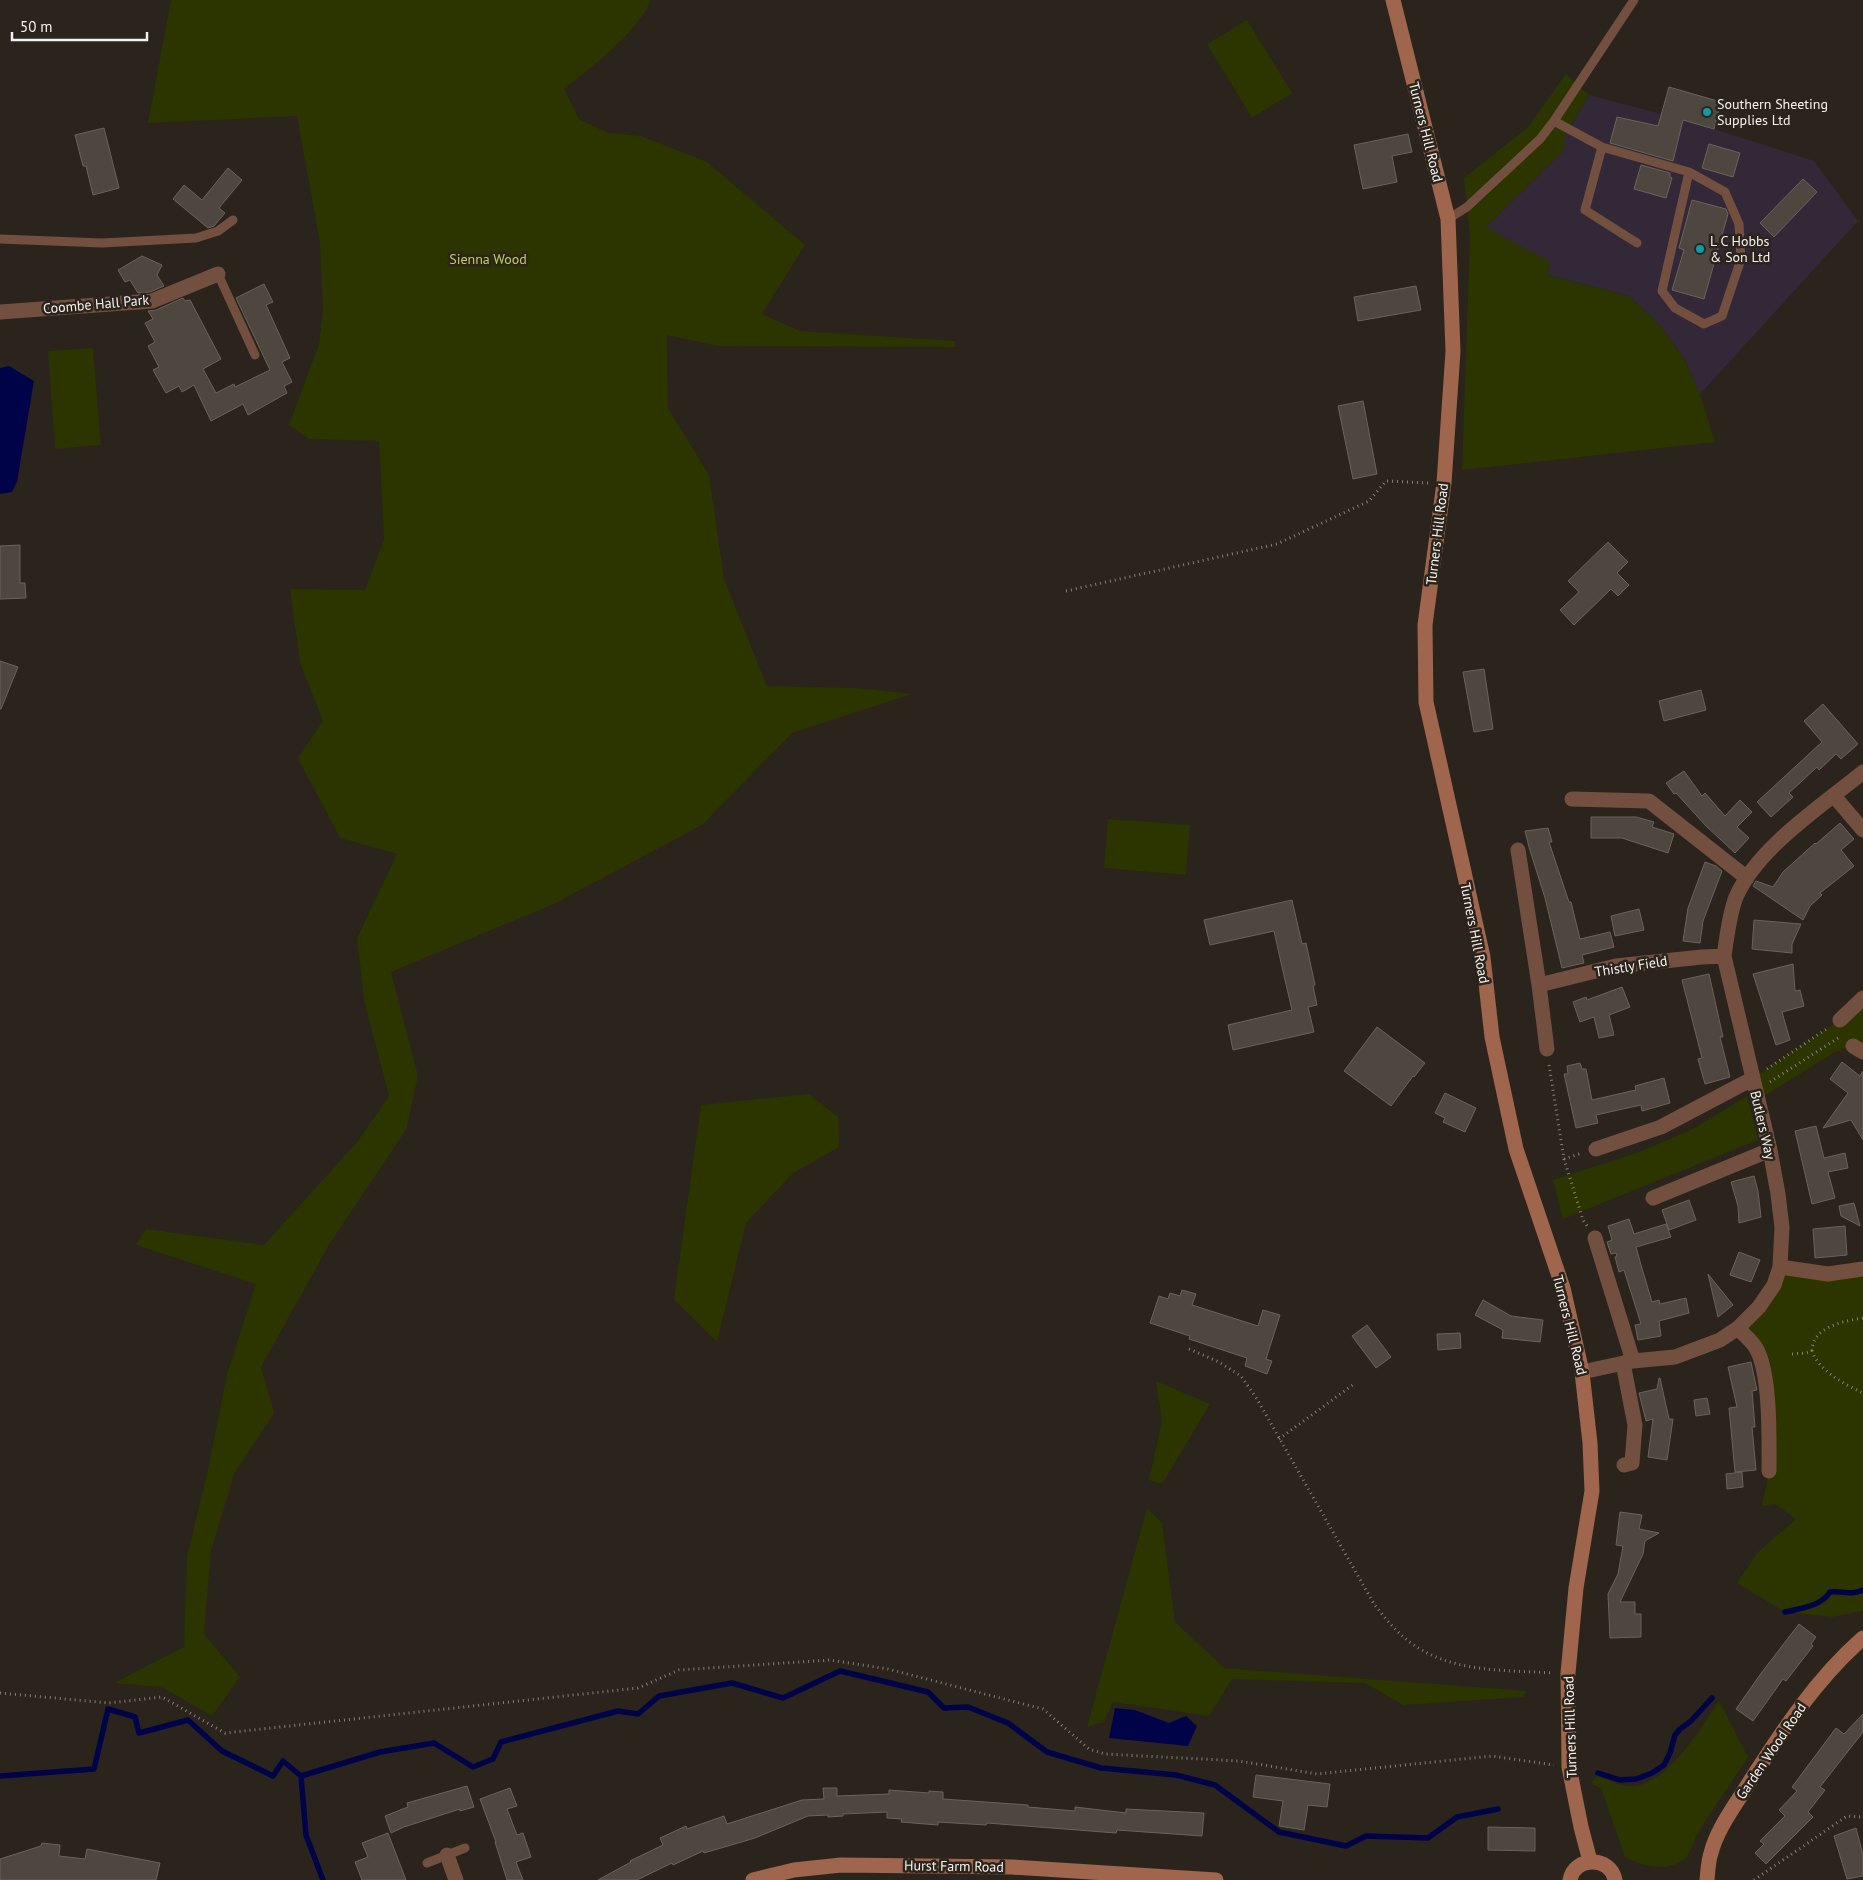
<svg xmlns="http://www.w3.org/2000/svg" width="1863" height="1880" font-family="'PT Sans',sans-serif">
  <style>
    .industrial { fill: #322837 }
    .green { fill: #2c3400 }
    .water { fill: #010349 }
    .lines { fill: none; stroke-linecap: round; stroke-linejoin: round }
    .stream { stroke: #010349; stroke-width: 5.5 }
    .building { fill: #4e473f; stroke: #6b635b }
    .path { stroke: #857f79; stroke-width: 3; stroke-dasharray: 1 4; stroke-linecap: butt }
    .lane { stroke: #734f40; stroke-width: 9 }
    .street { stroke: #734f40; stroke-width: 15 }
    .secondary { stroke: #9f654d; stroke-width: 15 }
    .culture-dot { fill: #0f9aa8; stroke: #2a241c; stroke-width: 2 }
    .labels { text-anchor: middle; stroke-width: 5; stroke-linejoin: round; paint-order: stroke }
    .poi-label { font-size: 14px; fill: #f6f2ed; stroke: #2a241c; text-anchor: start }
    .street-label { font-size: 14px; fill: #f6f2ed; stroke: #2a241c }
    .park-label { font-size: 14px; fill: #bcd356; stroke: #2a241c }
  </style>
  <rect width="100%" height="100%" fill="#2a241c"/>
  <path class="industrial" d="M1589 95 1692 122 1700 96 1721 102 1714 129 1814 161 1858 221 1700 394 1684 359 1660 325 1629 296 1548 275 1486 227 1564 150V137Z"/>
  <path class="green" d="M171 0H651C637 33 592 67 564 89L579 119 608 133 641 136 707 162 805 245 762 314 800 331 955 341V347L717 346 667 335 668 408 709 475 724 579 767 686 856 688 912 694 792 733 702 825 554 904 391 972 418 1076 406 1130 330 1243 261 1367 274 1413 234 1474 211 1551 204 1634 240 1677 212 1716 162 1687 114 1683 184 1647 187 1557 209 1465 227 1374 256 1284 136 1245 146 1229 264 1245 358 1141 389 1096 364 1000 357 938 397 854 340 838 298 758 323 721 300 663 290 589 365 590 384 539 379 441 309 439 289 425 319 344 323 309 320 243 297 116 148 123Z
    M1247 20 1292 93 1252 118 1207 44Z
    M1566 74 1589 95 1564 137V150L1486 227 1550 262 1548 275 1629 296 1660 325 1684 359 1700 394 1715 442 1462 470 1470 237 1464 178 1528 127Z
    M93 348 101 445 55 449 48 351Z
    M1108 819 1190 825 1186 875 1104 868Z
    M1863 998V1052L1853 1046 1835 1052 1758 1100 1752 1079 1840 1020Z
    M809 1094 838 1117 839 1147 792 1174 746 1223 717 1342 674 1299 701 1105Z
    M1747 1096 1758 1140 1563 1219 1553 1180 1639 1152 1693 1129Z
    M1780 1267 1863 1269V1611L1832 1617 1785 1612 1737 1583 1758 1552 1796 1519 1775 1504 1762 1506 1769 1471 1764 1373 1738 1328Z
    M1156 1381 1210 1404 1162 1484 1149 1480 1162 1421Z
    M1147 1508 1162 1523 1175 1622 1224 1668 1527 1691 1523 1697 1403 1705 1365 1683 1232 1679 1209 1716 1113 1702 1104 1722 1087 1727Z
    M1719 1701 1748 1757C1731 1784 1711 1810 1696 1837 1691 1847 1690 1857 1680 1862 1662 1872 1641 1865 1625 1857L1601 1788 1593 1785 1592 1782 1597 1776C1606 1779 1616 1784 1626 1786 1665 1791 1700 1728 1719 1701Z"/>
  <path class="water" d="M9 366 34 381 17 482 12 492 0 494V368Z
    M1115 1708 1135 1710 1169 1723 1186 1716 1197 1726 1188 1746 1109 1738Z"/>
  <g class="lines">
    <path class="stream" d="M1785 1612C1801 1608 1820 1607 1830 1592 1843 1590 1849 1596 1863 1590
      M1598 1773 1620 1780 1636 1779 1652 1773 1664 1765 1670 1753 1675 1735 1680 1729 1691 1721 1712 1698
      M0 1776 94 1769 108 1709 135 1717 139 1733 188 1720 222 1751 273 1776 283 1761 301 1776 306 1835 323 1880
      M301 1776 380 1752 434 1743 473 1767 493 1759 501 1742 618 1711 638 1714 659 1696 732 1683 783 1698 840 1671 928 1692 944 1708 968 1707 1008 1723 1047 1752 1101 1768 1176 1775 1215 1785 1279 1832 1346 1846 1366 1836 1428 1838 1457 1817 1498 1809"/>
  </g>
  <path class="building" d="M1669 87 1721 102 1714 129 1683 120 1673 161 1610 143 1617 117 1658 126Z
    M104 128 119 188 93 195 86 166H83L75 135Z
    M1408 134 1412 152 1392 156 1397 182 1363 189 1354 145Z
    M1709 144 1740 153 1733 177 1702 168Z
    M1641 165 1670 173V177L1672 178 1666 198 1634 189Z
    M228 168 242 180 219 208 225 213 214 226 208 228 173 199 184 185 202 200Z
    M1803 179 1817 192 1774 237 1760 223Z
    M1692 200 1726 209 1728 214 1704 299 1672 290 1684 250 1679 248Z
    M142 256 162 265 157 275 164 286 150 292 138 293 130 280 125 282 118 270Z
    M264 284 273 302 266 305 290 358 282 362 292 382 284 386 287 393 248 415 243 404 211 421 194 385 182 392 179 386 166 393 153 370 159 367 148 346 155 342 145 323 153 319 148 311 156 310 183 298 185 301 190 300 221 359 203 369 216 393 234 384 235 387 270 370 236 298Z
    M1416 286 1421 310 1358 321 1354 297Z
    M1363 401 1377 474 1353 479 1338 406Z
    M1608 542 1628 562 1617 573 1629 585 1618 596 1611 589 1574 625 1560 610 1579 592 1568 581Z
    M20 545V583H25L26 598 0 599V546Z
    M0 661 18 667 1 709H0Z
    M1484 669 1493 729 1474 732 1463 672Z
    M1701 690 1706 710 1664 721 1659 701Z
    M1823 704 1858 744 1841 759 1836 754 1819 770 1817 767 1789 793 1793 797 1771 817 1757 802 1822 742 1804 721Z
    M1684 771 1702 796 1705 793 1725 816 1740 800 1752 812 1737 827 1749 838 1735 853 1706 826 1676 793 1674 794 1666 783Z
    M1591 817H1636L1654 822 1652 827 1674 834 1668 853 1622 838H1591Z
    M1840 823 1854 839 1841 850 1854 866 1820 893 1822 895 1810 906 1803 920 1753 886 1756 881 1773 887 1783 872 1815 843 1816 844Z
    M1548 828 1552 842H1549L1569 902H1571L1580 939 1610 932 1614 947 1582 955 1584 963 1562 968 1545 898 1529 847 1525 831Z
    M1705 862 1716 866 1722 871 1703 921 1700 943 1683 941 1688 908Z
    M1292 900 1302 944 1306 943 1315 985 1313 986 1317 1005 1308 1007 1314 1032 1233 1050 1228 1025 1292 1010 1282 967 1274 931 1210 945 1204 920Z
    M1639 909 1644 930 1615 936 1611 916Z
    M1754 920 1801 924 1792 944V953L1752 949Z
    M1793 964 1795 991 1800 990 1804 1006 1782 1012 1790 1040 1776 1045 1753 974Z
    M1709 974 1723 1037H1720L1730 1077 1705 1084 1698 1059 1702 1058 1682 980Z
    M1622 987 1630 1007 1609 1015 1614 1035 1599 1038 1594 1017 1580 1022 1573 1002 1586 997 1587 1000Z
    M1377 1027 1425 1063 1414 1077 1413 1076 1391 1106 1344 1071Z
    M1842 1062 1860 1076 1863 1071V1140L1851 1120 1823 1128 1848 1093 1830 1079Z
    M1580 1063 1582 1069H1586L1592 1100 1636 1090 1635 1086 1664 1078 1670 1103 1642 1111 1641 1105 1596 1115 1598 1123 1576 1128 1564 1074H1568L1567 1066Z
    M1445 1093 1476 1108 1465 1132 1443 1122 1445 1118 1435 1113Z
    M1816 1126 1824 1158 1845 1153 1848 1168 1828 1172 1835 1198 1812 1204 1795 1131Z
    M1754 1176 1758 1191 1761 1217 1739 1223 1738 1206 1731 1182Z
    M1689 1200 1696 1220 1669 1230 1662 1210Z
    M1854 1203 1860 1226 1841 1216 1839 1206Z
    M1629 1219 1634 1234 1666 1224 1671 1237 1636 1247 1641 1265 1652 1302 1659 1300 1660 1304 1686 1298 1689 1313 1659 1321 1661 1336 1638 1340 1635 1325 1641 1324 1624 1270 1619 1272 1615 1257 1617 1256 1616 1253 1611 1254 1607 1242 1612 1240 1608 1226Z
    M1845 1226 1847 1255 1815 1258 1813 1229Z
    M1739 1252 1760 1260 1751 1282 1730 1275Z
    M1708 1274 1733 1305 1718 1317Z
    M1182 1290 1196 1294 1192 1305 1258 1326 1263 1310 1280 1315 1266 1359 1272 1361 1267 1374 1245 1366 1247 1358 1189 1339 1190 1336 1150 1323 1159 1296 1168 1299 1170 1293 1180 1296Z
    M1483 1300 1511 1316 1543 1320 1540 1342 1502 1338 1503 1330 1475 1315Z
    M1367 1325 1391 1357 1376 1368 1352 1336Z
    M1460 1333 1461 1348 1438 1350 1437 1334Z
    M1751 1362 1757 1390 1752 1391 1755 1427H1752L1756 1470 1735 1472 1729 1408 1737 1407 1728 1367Z
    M1659 1378H1660L1669 1419H1673L1667 1460 1648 1457 1653 1419 1646 1421 1639 1393 1657 1389Z
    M1707 1398 1710 1414 1696 1416 1694 1400Z
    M1742 1472 1743 1487 1727 1489 1726 1474Z
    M1620 1512 1642 1515 1639 1529 1659 1533 1645 1541 1643 1554 1620 1602H1635V1614H1641V1637L1610 1638 1608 1594 1618 1574 1623 1546 1616 1545Z
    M1799 1624 1816 1637 1811 1644 1813 1646 1786 1681 1783 1679 1753 1721 1736 1709 1762 1672Z
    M1863 1714V1732L1820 1787 1825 1790 1808 1812 1813 1817 1766 1864 1755 1853 1764 1844 1760 1841 1785 1816 1779 1810 1797 1791 1792 1787 1836 1728 1844 1734Z
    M1256 1775 1330 1784 1327 1807 1308 1805 1304 1830 1279 1826 1283 1801 1253 1797Z
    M467 1786 474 1807 460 1811V1809L404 1827 391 1833 385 1816 408 1807 407 1803Z
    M510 1788 517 1806 507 1809 517 1835 523 1833 531 1857 516 1862 523 1880H507L495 1842H496L480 1799Z
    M823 1788H837V1796L889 1794V1790L929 1793V1791L943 1792V1799L1028 1805V1807L1075 1811V1807L1126 1813V1809L1204 1813 1202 1836 1117 1830 1116 1833 987 1823 986 1825 938 1822V1825L901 1822 902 1819 887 1818V1812L843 1814V1816L828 1817V1815L808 1816 755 1838 704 1853 703 1851 673 1865 672 1863 637 1880H598L631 1862 630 1861 663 1845 660 1838 686 1826 687 1829 724 1816 727 1824 802 1800 824 1799Z
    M1488 1827 1535 1828V1851L1488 1850Z
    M1856 1828 1863 1855V1876L1847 1879 1834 1836Z
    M388 1833 406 1880H362L355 1862 368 1857 362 1843Z
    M42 1843 60 1845 59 1856 85 1859 87 1849 160 1863 156 1880H0V1859L41 1846Z"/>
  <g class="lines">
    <path class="path" d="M1066 591 1277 544 1369 501 1386 481 1429 483
      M1549 1065 1564 1159 1583 1220 1587 1226
      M1767 1069 1828 1028
      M1770 1082 1838 1038
      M1564 1159 1582 1153
      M1189 1349 1219 1362 1241 1376 1257 1399 1374 1604C1385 1618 1396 1632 1411 1643 1452 1673 1505 1670 1553 1673
      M1812 1351C1812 1327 1844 1321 1863 1318
      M1792 1354 1805 1353 1812 1351C1819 1371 1844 1384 1863 1393
      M1279 1439 1354 1384
      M0 1693 109 1703 162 1697 225 1733 638 1688 679 1670 830 1660 888 1669 1043 1709 1089 1749 1105 1754 1239 1761 1317 1774 1492 1756 1554 1765
      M1754 1880 1847 1816 1863 1817"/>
    <path class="lane" d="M1554 121 1602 147 1689 172 1725 192 1739 224 1741 259 1722 316 1704 324 1675 308 1662 291 1689 172
      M1602 147 1585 210 1637 243
      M1448 219 1467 207 1540 139 1554 121 1634 0
      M0 239 102 243 196 238 218 231 233 220
      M218 274 255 355
      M427 1863 465 1848"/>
    <path class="street" d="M0 312 152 301 218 274
      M1834 796 1863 830
      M1572 799 1649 801 1747 878
      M1518 850 1539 985 1547 1049
      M1539 985 1616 966 1702 957 1724 956
      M1840 1020 1863 998
      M1853 1046 1863 1052
      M1596 1149 1661 1127 1752 1079
      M1653 1198 1770 1150
      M1595 1238 1633 1361
      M1780 1267 1828 1274 1863 1269
      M1738 1328C1744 1335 1752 1341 1756 1348 1771 1374 1769 1441 1769 1471
      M1623 1363 1635 1425 1632 1463 1624 1465
      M1582 1372 1633 1361 1675 1357 1720 1340 1738 1328 1759 1307 1774 1285 1780 1267 1782 1227 1778 1194 1770 1150 1724 956C1727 937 1729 915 1736 897 1758 847 1822 806 1863 772
      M447 1855 456 1880"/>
    <path class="secondary" d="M1393 0 1448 219 1453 351 1444 483 1425 625 1426 702 1483 957 1492 1037 1516 1149 1563 1288 1582 1372 1590 1443 1592 1491 1576 1588 1568 1673 1569 1767 1581 1827 1590 1861
      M753 1880 794 1870 841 1865 1012 1867 1216 1880
      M1570 1880C1574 1856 1611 1856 1615 1880
      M1707 1880C1708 1871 1708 1862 1711 1853 1717 1829 1734 1807 1747 1786 1781 1733 1815 1680 1863 1638"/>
  </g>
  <g class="culture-dot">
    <circle cx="1707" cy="112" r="5"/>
    <circle cx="1700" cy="249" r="5"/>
  </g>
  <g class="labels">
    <g class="poi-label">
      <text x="1717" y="109">Southern Sheeting<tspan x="1717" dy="16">Supplies Ltd</tspan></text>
      <text x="1710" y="246">L C Hobbs<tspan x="1710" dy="16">&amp; Son Ltd</tspan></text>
    </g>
    <g class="street-label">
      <text transform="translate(1426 132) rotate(76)" y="5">Turners Hill Road</text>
      <text transform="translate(96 304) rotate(-5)" y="5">Coombe Hall Park</text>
      <text transform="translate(1437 534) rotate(-83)" y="5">Turners Hill Road</text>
      <text transform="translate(1475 933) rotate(79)" y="5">Turners Hill Road</text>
      <text transform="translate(1631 966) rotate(-9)" y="5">Thistly Field</text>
      <text transform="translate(1763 1125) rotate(77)" y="5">Butlers Way</text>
      <text transform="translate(1570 1325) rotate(76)" y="5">Turners Hill Road</text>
      <text transform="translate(1570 1727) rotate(-92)" y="5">Turners Hill Road</text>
      <text transform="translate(1771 1751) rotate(-56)" y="5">Garden Wood Road</text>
      <text transform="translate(954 1866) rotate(1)" y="5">Hurst Farm Road</text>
    </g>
    <g class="park-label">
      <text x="488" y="264">Sienna Wood</text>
    </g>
  </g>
  <path d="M12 32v8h135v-8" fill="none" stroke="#f6f2ed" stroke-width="2.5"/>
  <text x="20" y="32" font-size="15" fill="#f6f2ed" stroke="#2a241c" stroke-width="4" paint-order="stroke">50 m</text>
</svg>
